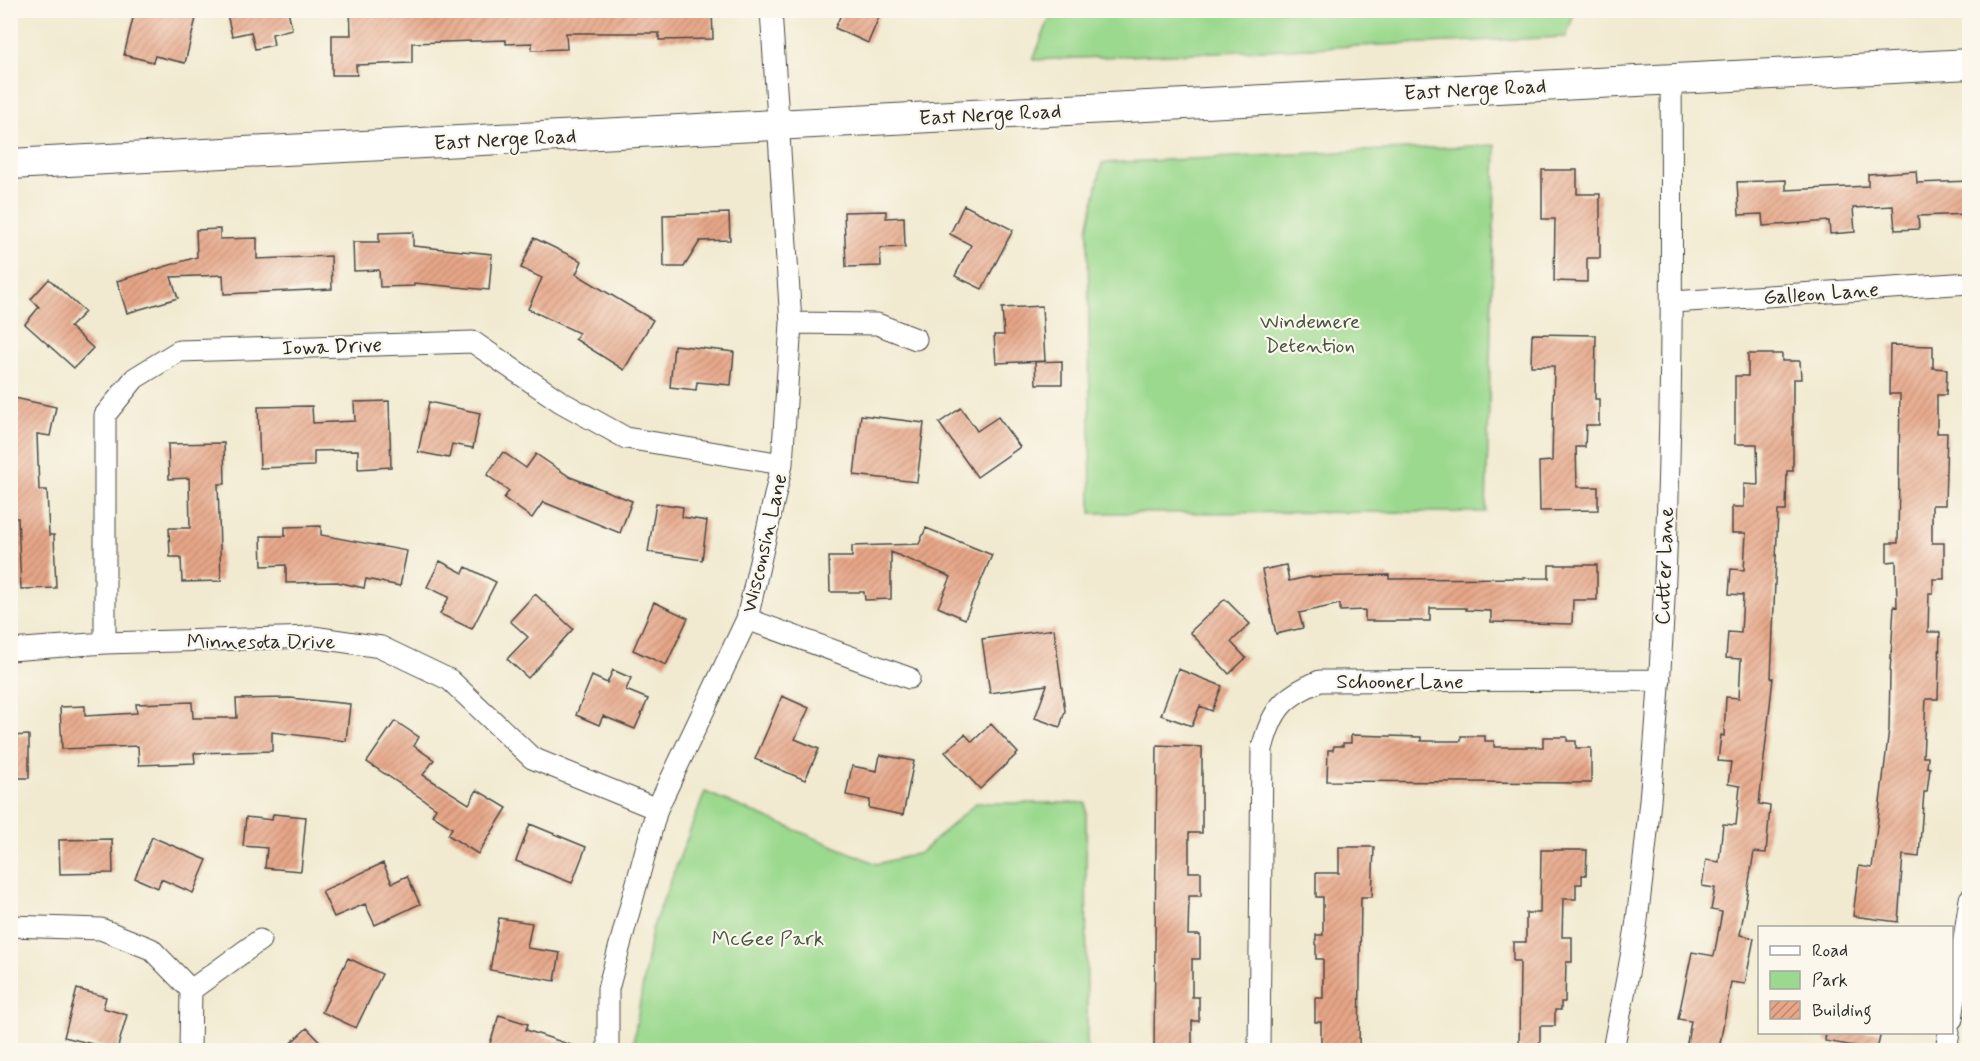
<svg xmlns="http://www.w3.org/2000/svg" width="1980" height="1061" font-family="Mynerve,sans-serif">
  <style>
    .green { fill: #9bd98e; stroke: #63825c; stroke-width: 1.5 }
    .building { fill: url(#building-hatch) }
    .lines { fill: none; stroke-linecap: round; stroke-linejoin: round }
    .minor-casing { stroke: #494844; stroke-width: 23 }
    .secondary-casing { stroke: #494844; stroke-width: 32 }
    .minor { stroke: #fff; stroke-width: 21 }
    .secondary { stroke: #fff; stroke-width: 30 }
    .labels { text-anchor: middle; stroke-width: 4.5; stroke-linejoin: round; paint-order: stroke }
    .street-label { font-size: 21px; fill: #2b2b2b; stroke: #fbf7ec }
    .park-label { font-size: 21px; fill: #475644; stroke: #fbf7ec }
  </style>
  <defs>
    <pattern id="building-hatch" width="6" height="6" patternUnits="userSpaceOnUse" patternTransform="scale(1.5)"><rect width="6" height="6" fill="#e7a687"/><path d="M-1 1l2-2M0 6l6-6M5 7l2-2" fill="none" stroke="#bb876f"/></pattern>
  </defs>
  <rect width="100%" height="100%" fill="#fbf7ec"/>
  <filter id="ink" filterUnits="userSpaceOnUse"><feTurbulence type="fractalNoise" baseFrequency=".0167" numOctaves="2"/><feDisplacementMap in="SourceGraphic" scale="12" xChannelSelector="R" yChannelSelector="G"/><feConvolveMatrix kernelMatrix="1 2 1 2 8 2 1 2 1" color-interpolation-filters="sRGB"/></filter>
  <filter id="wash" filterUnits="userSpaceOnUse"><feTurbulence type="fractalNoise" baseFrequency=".008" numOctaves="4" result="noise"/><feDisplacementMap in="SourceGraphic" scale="24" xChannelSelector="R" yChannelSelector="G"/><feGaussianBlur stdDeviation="1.35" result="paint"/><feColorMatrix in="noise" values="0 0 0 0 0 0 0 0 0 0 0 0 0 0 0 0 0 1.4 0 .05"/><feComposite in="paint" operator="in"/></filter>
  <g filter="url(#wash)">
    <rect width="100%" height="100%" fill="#f1ead0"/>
    <path class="green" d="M1053 10H1575V11L1566 37 1033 60Z
      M1496 145 1486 512 1091 513 1088 229 1102 163Z
      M705 792 877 864 920 853 976 803H1086L1087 1050H632L652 929Z"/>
    <g id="blocks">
      <path class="building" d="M135 10H198L185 63 155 56 153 62 124 55Z
        M226 10H288L292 29 272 34 274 45 255 49 251 32 232 36Z
        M350 10H489V16L531 14V10H712L713 39 659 40V33H566L567 49 532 50V43L506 44V40L412 43V63L356 65 357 75H332V35H351Z
        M843 10H882L868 43 835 28Z
        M1542 170H1577V194H1600V258H1587V282L1554 281 1555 219H1542Z
        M1916 171 1917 183 1970 181V214L1918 216 1919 229 1895 230 1893 206 1853 208 1855 232 1830 234 1829 221 1763 226 1762 214 1739 215 1737 182 1786 180V190L1868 186V174Z
        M964 205 1013 230 982 289 955 276 971 245 950 234Z
        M886 211V218L904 217 905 247 880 248 881 266 846 267 844 212Z
        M729 213 730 240 700 241 684 267H664L663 215Z
        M220 229V239L257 238V259L331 256 332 289 224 294 223 275 171 277 178 298 127 313 117 281 197 257 196 230Z
        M413 232V246L492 254 489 290 414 283V286L380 287 379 270 354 271 353 242H379V233Z
        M534 238 582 261 576 274 653 320 624 370 575 339 579 333 528 309 542 278 521 268Z
        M49 279 85 312 70 327 93 348 74 368 25 324 39 307 31 299Z
        M1042 306 1045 361 996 363 994 335H1004L1002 308Z
        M1532 334 1596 335 1595 399H1599V425H1586L1585 447H1576L1577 487H1598V510L1540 511 1539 462 1552 461 1554 366H1531Z
        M674 345 734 352 731 385 697 382 696 390 670 387Z
        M1890 345 1933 346V368L1947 369 1946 395H1937V433H1947L1945 505H1932V543H1944V579H1933V593H1929L1928 632H1940L1938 699H1926L1923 757H1928L1927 767 1930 768 1927 792H1924L1919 857 1903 855 1898 922 1853 916 1859 866 1872 868 1889 729 1890 673 1894 606 1897 607 1896 561 1887 562V543H1898L1900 394H1889Z
        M1748 354H1782V361H1800L1801 379H1793V471H1787L1786 511H1778L1771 678H1773L1759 804 1770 806 1766 853 1754 852 1740 935 1754 938 1745 984 1731 982 1719 1049 1687 1043 1691 1021 1678 1019 1692 952 1714 956 1722 912 1711 910 1715 888 1702 886 1706 860 1719 862 1723 824 1736 825 1740 786 1728 784 1731 762 1718 761 1721 735 1724 736 1726 697 1739 698 1741 659 1726 658 1728 632 1741 633 1743 595 1729 594 1731 569 1744 570 1746 533H1732V507H1744V484L1758 485 1757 444H1735V376H1748Z
        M1062 361V384H1036L1035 362Z
        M10 397 56 407 50 436 37 434 39 490H47L49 535H54L56 588 21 589 18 518H10Z
        M389 401 391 467 358 469V450L314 451V466L260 468 258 407 312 406 313 423 355 421 354 402Z
        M429 402 480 413 473 448 452 444 449 458 418 452Z
        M961 408 977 431 998 417 1020 447 977 477 939 423Z
        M861 415 924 423 917 482 854 475Z
        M224 443 225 484H218L221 581 182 582 181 557H170L169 528H190L189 478 169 479 168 444Z
        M503 452 526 468 536 454 570 477 632 501 620 533 543 502 532 518 504 498 509 491 487 475Z
        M656 503 683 507 682 517 707 521 702 560 648 552Z
        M321 526V535L407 551 400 586 366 579 364 588 337 582 286 583V565L262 566 261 536H285V527Z
        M926 528 992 555 965 619 938 607 951 577 891 552V599L865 600 864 592H830L829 557H852V546L919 544Z
        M440 561 463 573 466 567 496 582 472 629 440 614 449 597 427 587Z
        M1286 565 1289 581 1307 577 1389 575V579L1549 578V565H1597V600H1573L1572 624 1491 622V611L1466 610V608H1430V621H1365V610L1340 611V604L1299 613 1303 628 1276 634 1262 570Z
        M535 594 573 629 528 678 507 659 528 637 510 621Z
        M1225 599 1250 624 1231 642 1246 658 1229 674 1190 632Z
        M654 602 688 618 666 665 633 650Z
        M1054 629 1065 711 1060 727 1035 718 1047 685 990 693 982 639Z
        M1178 669 1222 686 1212 711 1200 706 1192 726 1161 715Z
        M613 670 631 678 626 690 648 699 635 729 603 716 599 725 576 715 592 676 607 683Z
        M782 696 809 708 795 739 819 749 805 780 755 759Z
        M290 698 350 704 346 741 272 732V751L194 753 195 763 139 765 138 746 62 749 60 707 85 706V716L137 713 136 704 192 702 193 718H237L236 699Z
        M395 721 419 737 414 746 434 760 423 775 469 804 477 790 507 808 478 854 448 835 452 828 432 815 436 808 367 762Z
        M991 724 1018 753 980 789 945 752 965 734 972 742Z
        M29 735V778H10V736Z
        M1351 735 1421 737V741H1461V736H1485V741H1494V747H1543V737H1567V741H1576V748H1591V783L1327 781 1328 750H1333L1334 746H1343V743H1351Z
        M1157 745 1202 747V833H1189V872H1201V896H1189L1188 935H1200V959H1192V997H1199V1021H1192V1046H1154Z
        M880 755 914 761 903 815 869 808 870 800 846 795 852 766 877 771Z
        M273 814 306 817 301 871 265 868 267 848 243 846 246 817 272 820Z
        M530 824 586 847 572 883 516 861Z
        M152 837 207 860 193 893 161 879 158 888 135 878Z
        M112 839 113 873 60 874 59 840Z
        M1339 847H1374L1372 897H1361L1359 1050H1321V1022H1315V998H1323V959H1316V935H1323V897H1316V873H1339Z
        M1541 850H1587L1586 875H1582V884H1576V899H1563L1562 937H1572V962H1566L1565 1002H1561V1010H1555V1026H1540V1050H1519L1520 961H1513V942H1526V913H1540Z
        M383 863 392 883 407 876 420 904 375 925 365 904 334 917 322 891Z
        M499 918 532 923 527 948 560 953 555 981 490 970Z
        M348 958 382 974 356 1028 322 1012Z
        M77 989 106 997 103 1008 127 1015 117 1050 64 1037Z
        M499 1015 528 1024 526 1030 577 1047V1050H488Z
        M307 1028 328 1050H283Z
        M1826 1032H1881L1877 1050 1825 1041Z"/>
    </g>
  </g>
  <g filter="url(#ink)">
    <use href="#blocks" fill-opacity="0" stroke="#494844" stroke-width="1.5"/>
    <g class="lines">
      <defs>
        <path id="minor" d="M1672 302 1970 283
          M791 323 877 324 916 339
          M747 619 909 678
          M105 643V415L135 378 179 351 473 342 561 402 626 438 782 464
          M10 650 105 643 313 637 381 647 450 680 532 758 657 809
          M10 926 101 929 151 949 191 990 190 1050
          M191 990 260 940
          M1952 1019 1970 899
          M608 1050V989L657 809 747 619 782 464 791 323 771 10
          M1259 1050 1262 749C1272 710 1283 696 1320 681L1660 680
          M1613 1050C1621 1007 1631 964 1637 920 1672 642 1673 360 1671 79
          M1946 1050 1949 1032"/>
        <path id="secondary" d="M10 164 1970 64"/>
      </defs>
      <use href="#minor" class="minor-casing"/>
      <use href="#secondary" class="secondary-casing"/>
      <use href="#minor" class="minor"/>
      <use href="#secondary" class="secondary"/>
    </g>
  </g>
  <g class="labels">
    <g class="street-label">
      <text transform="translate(1475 89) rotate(-3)" y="7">East Nerge Road</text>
      <text transform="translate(990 114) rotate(-3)" y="7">East Nerge Road</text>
      <text transform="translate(505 139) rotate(-3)" y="7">East Nerge Road</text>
      <text transform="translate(1821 293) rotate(-4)" y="7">Galleon Lane</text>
      <text transform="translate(332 346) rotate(-2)" y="7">Iowa Drive</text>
      <text transform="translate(764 543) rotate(-77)" y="7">Wisconsin Lane</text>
      <text transform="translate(1664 566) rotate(-88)" y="7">Cutter Lane</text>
      <text x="261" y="648">Minnesota Drive</text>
      <text x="1400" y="688">Schooner Lane</text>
    </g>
    <g class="park-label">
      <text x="1310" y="328">Windemere<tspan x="1310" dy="24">Detention</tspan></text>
      <text x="768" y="945">McGee Park</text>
    </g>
  </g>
  <rect width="1980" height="1061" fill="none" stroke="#fbf7ec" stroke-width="36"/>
  <rect x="1758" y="926" width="195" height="108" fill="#fbf7ec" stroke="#a8a59f" stroke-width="1.5"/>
  <rect x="1770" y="946" width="30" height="9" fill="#ffffff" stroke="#a8a59f" stroke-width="1.5"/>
  <text x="1812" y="956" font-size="18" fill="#2b2b2b">Road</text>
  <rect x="1770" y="971" width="30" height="18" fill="#9bd98e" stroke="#a8a59f" stroke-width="1.5"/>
  <text x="1812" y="986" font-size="18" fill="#2b2b2b">Park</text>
  <rect x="1770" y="1001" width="30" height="18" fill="url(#building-hatch)" stroke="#a8a59f" stroke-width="1.5"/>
  <text x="1812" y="1016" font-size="18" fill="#2b2b2b">Building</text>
</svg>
